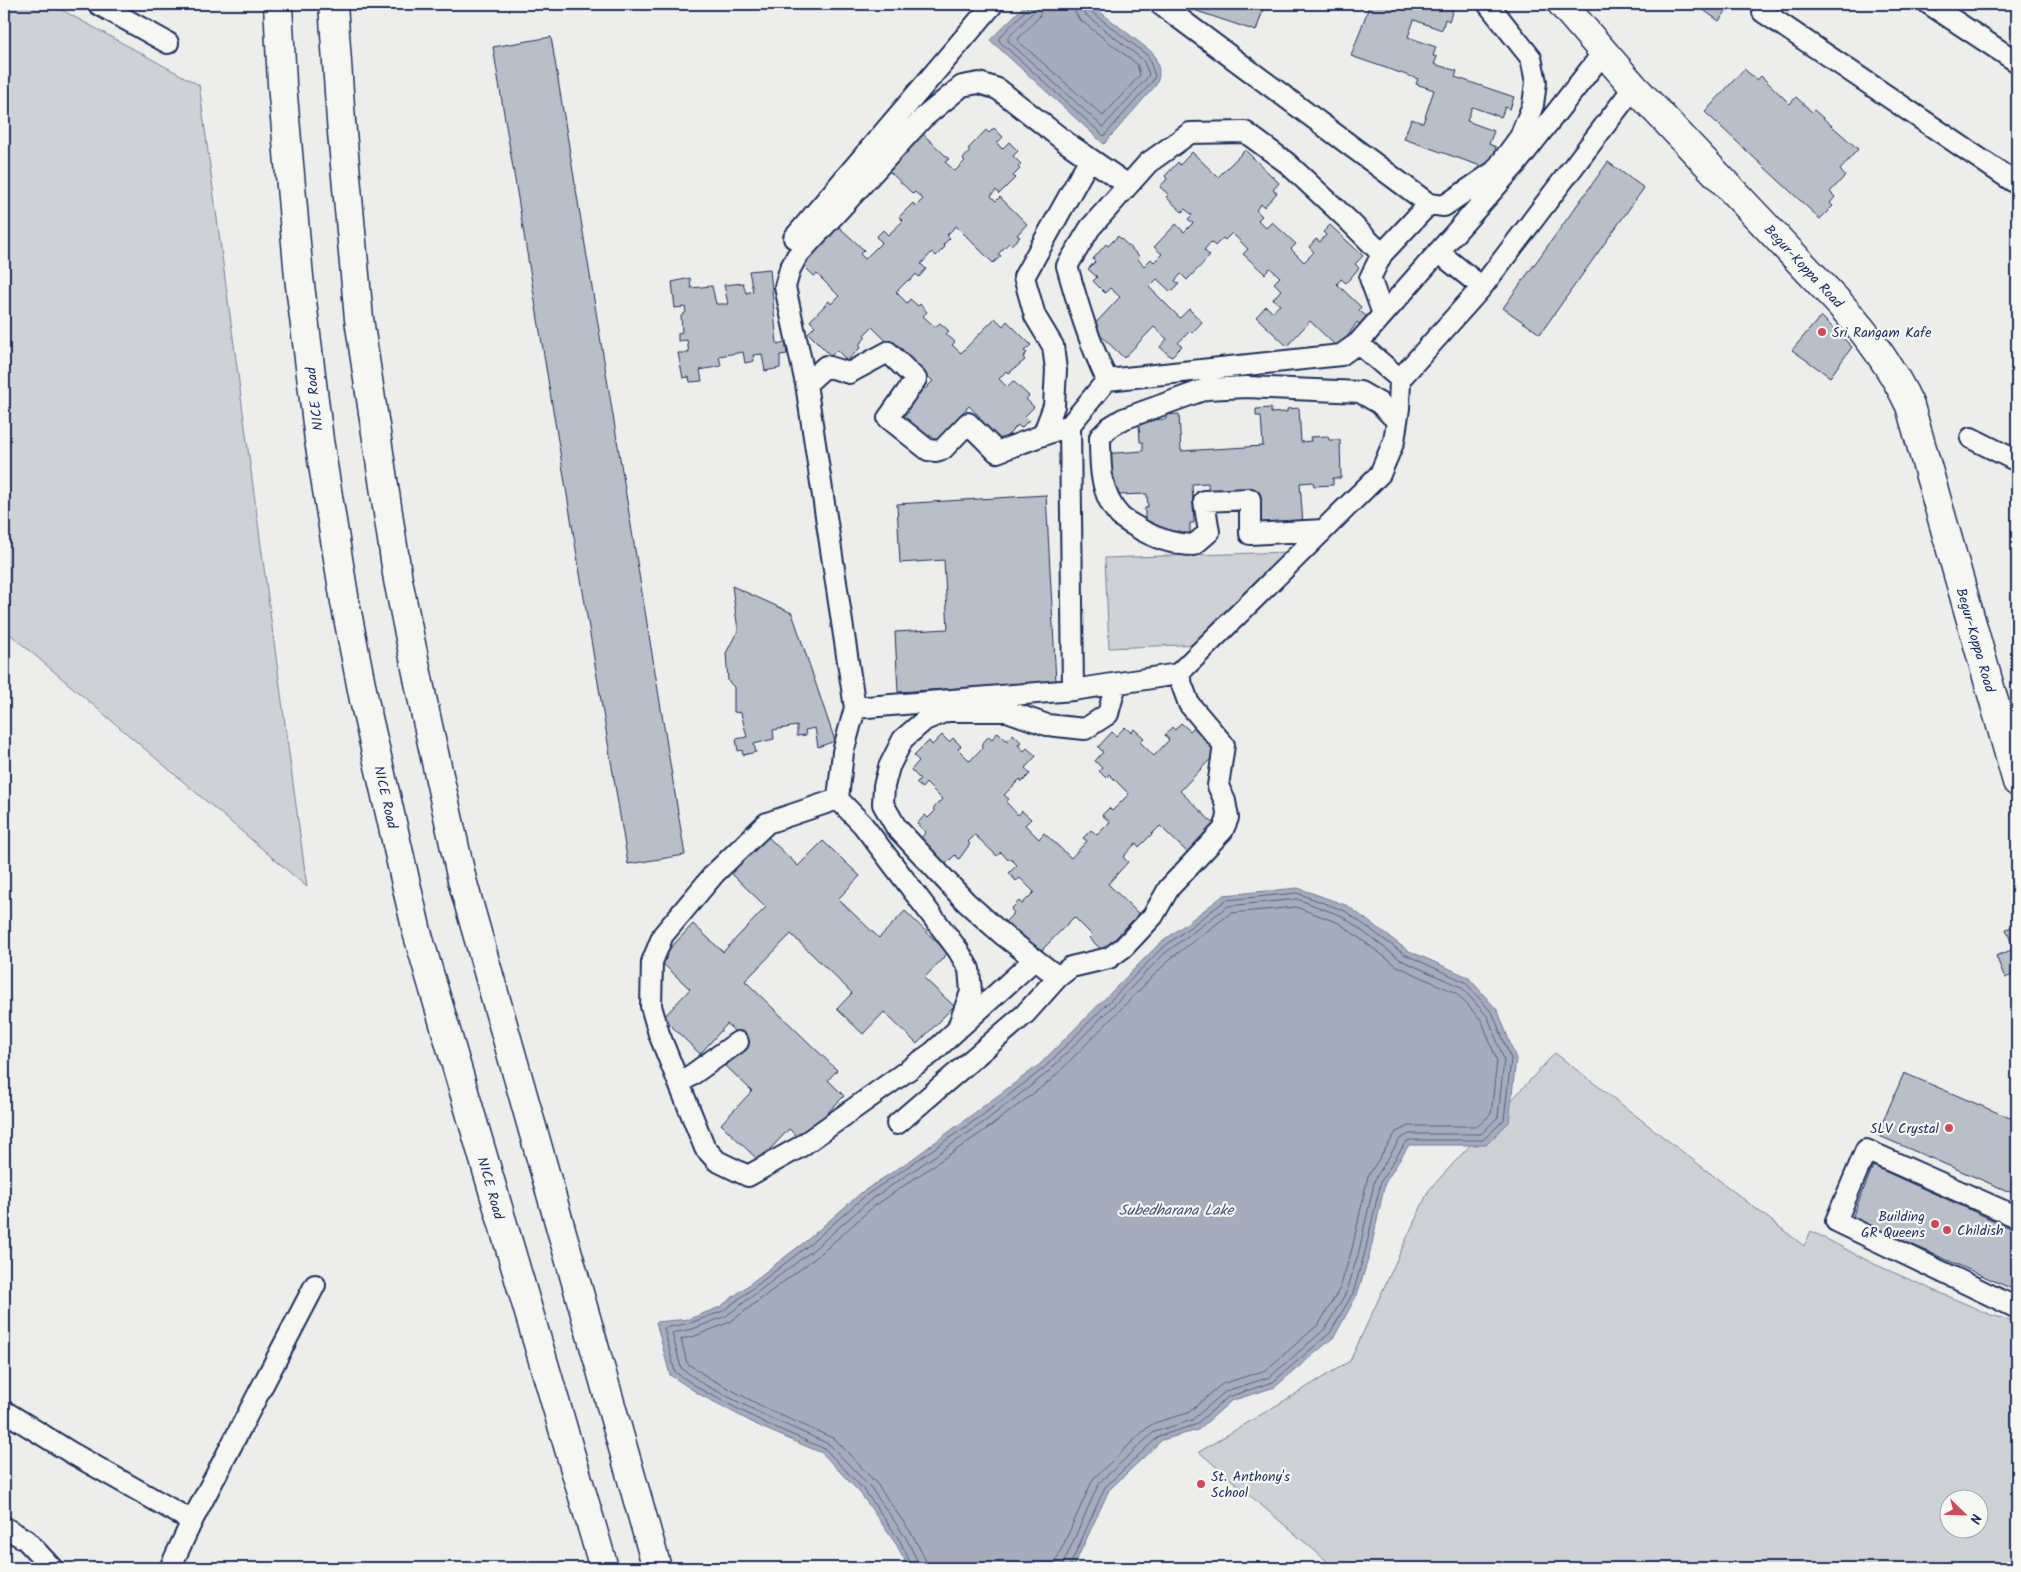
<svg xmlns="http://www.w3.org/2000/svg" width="2021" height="1572" font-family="Kalam,sans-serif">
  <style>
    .green { fill: #ced2d7; stroke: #74809a; fill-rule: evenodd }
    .water { fill: #a5acbc; stroke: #6e7a96 }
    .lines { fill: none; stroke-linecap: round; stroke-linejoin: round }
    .shore { stroke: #526184; stroke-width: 1 }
    .building { fill: #b9bfc8; stroke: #1b2f5e }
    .minor-casing { stroke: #1b2f5e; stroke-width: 24 }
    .secondary-casing { stroke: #1b2f5e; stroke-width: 31 }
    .motorway-casing { stroke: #1b2f5e; stroke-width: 31 }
    .minor { stroke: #f6f6f2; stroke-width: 20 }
    .secondary { stroke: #f6f6f2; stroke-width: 28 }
    .motorway { stroke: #f6f6f2; stroke-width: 28 }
    .poi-dot { fill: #d1495b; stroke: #f6f6f2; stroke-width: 2 }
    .labels { text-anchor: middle; stroke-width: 4.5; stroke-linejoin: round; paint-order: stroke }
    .street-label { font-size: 14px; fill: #1b2f5e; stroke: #f6f6f2 }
    .poi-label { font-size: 14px; fill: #1b2f5e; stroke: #f6f6f2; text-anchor: start }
    .water-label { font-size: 15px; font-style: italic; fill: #44547a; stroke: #f6f6f2 }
  </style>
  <rect width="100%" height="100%" fill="#edeeec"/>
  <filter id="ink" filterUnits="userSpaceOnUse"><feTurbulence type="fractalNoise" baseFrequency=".02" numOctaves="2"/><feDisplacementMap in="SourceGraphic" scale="10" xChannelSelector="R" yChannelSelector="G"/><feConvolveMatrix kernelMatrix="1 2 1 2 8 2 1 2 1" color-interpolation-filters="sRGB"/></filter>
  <g filter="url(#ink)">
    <path class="green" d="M4 4H51L199 85 307 887 4 629Z
      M1288 552 1202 644 1109 648 1105 558Z
      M1555 1053 1804 1246 1811 1231 1874 1264 1991 1315 2017 1322V1568H1335L1199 1452 1350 1361 1429 1190ZM1948 1500H1978V1530H1948Z"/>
    <path class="water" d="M1026 4H1090L1153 53C1158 64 1162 73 1156 85L1104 144 990 40Z
      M1298 888 1348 906 1407 950 1468 977 1498 1011 1516 1059 1509 1122 1486 1145H1409L1385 1183 1370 1253 1357 1295 1334 1337 1275 1387 1231 1401 1198 1430 1162 1440 1109 1490 1073 1568H909L896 1544 861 1494 822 1453 763 1428 699 1394 670 1375 656 1322 689 1319 720 1307 760 1276 806 1241 862 1192 911 1160 1039 1065 1158 945 1224 895Z"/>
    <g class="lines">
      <path class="shore" d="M1029 4 1027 9 999 38V41L1104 136 1152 82 1155 76 1148 56 1089 10 1087 4
        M1035 4 1033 12 1008 38V41L1103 127 1147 78 1149 74 1143 60 1085 14 1082 9 1081 4
        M1043 4 1039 17 1019 38 1018 41 1103 116 1140 75 1137 64 1079 19 1075 12 1073 4
        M913 1568 900 1541 865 1491 825 1449 765 1423 702 1390 675 1372 664 1328 690 1323 723 1311 809 1245 865 1196 980 1117 1043 1069 1161 949 1226 900 1297 893 1345 911 1404 954 1465 982 1493 1014 1511 1059 1504 1120 1483 1140H1410L1406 1142 1381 1181 1365 1252 1353 1293 1330 1333 1273 1382 1228 1397 1195 1425 1159 1436 1105 1487 1069 1568
        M919 1568 918 1562 906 1538 871 1488 829 1444 768 1417 705 1385 681 1368 672 1333 693 1329 726 1316 813 1250 869 1201 984 1122 1046 1074 1165 953 1228 906 1297 899 1342 916 1401 960 1461 987 1488 1017 1504 1060 1498 1117 1481 1134H1409L1400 1139 1375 1179 1359 1251 1347 1291 1325 1329 1270 1377 1226 1391 1192 1420 1154 1432 1099 1483 1064 1562 1063 1568
        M927 1568 925 1559 912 1534 877 1484 835 1439 771 1411 709 1378 687 1363 681 1339 695 1336 730 1322 818 1256 873 1207 988 1128 1051 1080 1170 959 1231 913 1296 907 1339 923 1397 966 1456 993 1482 1021 1497 1061 1491 1114 1478 1126H1409L1396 1132 1368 1176 1352 1249 1340 1288 1319 1324 1266 1370 1222 1384 1188 1413 1157 1422 1149 1426 1093 1479 1057 1559 1055 1568"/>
    </g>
    <path class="building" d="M1176 4H1265L1256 31Z
      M1370 4H1444L1454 7 1449 21 1445 19 1442 30 1414 20 1408 37 1436 47 1433 56 1437 57 1434 64 1457 71 1455 77 1514 97 1510 109 1505 107 1501 117 1472 107 1467 121 1494 131 1489 144 1496 147 1489 169 1404 139 1411 119 1423 123 1434 90 1416 84 1418 79 1351 56Z
      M1695 4H1731L1719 21Z
      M551 37 685 855 628 864 493 47Z
      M1744 69 1757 80 1761 76 1790 104 1796 97 1812 112 1814 110 1858 149 1840 170 1845 176 1830 192 1835 197 1830 203 1833 206 1820 219 1705 112Z
      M994 128 1003 137 997 143 1002 149 1009 142 1018 151 1013 156 1021 164 1018 167 1020 169 1013 176 1015 178 999 194 996 190 991 196 996 201 1000 197 1027 224 1017 235 1020 237 1011 245 1009 243 998 254 1001 256 993 263 956 226 947 235 950 238 943 245 945 247 936 256 932 252 921 264 926 269 919 277 916 274 910 281 908 280 896 292 907 303 910 299 918 306 920 304 927 312 923 316 935 327 940 323 949 331 946 334 955 342 952 345 961 353 995 318 1003 326 1007 321 1031 345 1024 351 1027 353 1023 357 1025 360 1009 373 1006 371 999 379 1007 387 1013 381 1029 396 1026 399 1034 407 1025 416 1029 420 1021 428 1018 425 999 444 976 421 980 417 969 406 957 418 962 422 940 444 930 435 926 440 903 417 909 412 902 405 921 385 925 389 933 381 922 371 920 374 872 327 864 335 866 337 859 345 861 347 847 361 837 350 831 356 808 333 815 326 810 321 829 301 831 304 839 296 817 274 814 276 803 265 814 253 810 248 817 241 822 245 829 238 823 232 831 225 836 230 839 227 864 250 860 254 865 259 882 242 876 237 883 230 888 235 903 221 899 217 913 203 916 206 923 199 915 192 913 194 888 170 915 135 919 138 923 134 949 159 945 162 955 171 965 161 963 159 970 151 968 149 986 130 989 133Z
      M1245 150 1279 183 1273 190 1277 193 1264 207 1261 204 1256 210 1262 216 1258 220 1266 228 1272 222 1296 244 1291 249 1304 262 1314 252 1309 247 1316 239 1320 242 1326 235 1323 232 1330 225 1363 256 1355 264 1359 268 1346 283 1341 279 1337 284 1361 307 1359 310 1368 318 1361 326 1357 322 1347 337 1349 339 1339 349 1310 321 1287 346 1256 317 1266 306 1272 312 1280 305 1273 299 1281 290 1274 283 1280 277 1270 268 1265 274 1243 254 1248 249 1232 233 1225 240 1223 238 1215 246 1211 242 1204 250 1210 256 1187 280 1181 274 1175 281 1179 284 1171 292 1157 279 1149 287 1180 318 1189 309 1202 322 1192 333 1190 331 1178 343 1182 346 1171 357 1160 347 1167 339 1154 327 1124 358 1092 327 1120 297 1110 288 1105 293 1093 281 1097 277 1088 269 1095 262 1093 259 1106 244 1108 246 1118 236 1140 257 1138 259 1144 266 1151 259 1154 262 1162 254 1154 247 1176 224 1184 232 1193 223 1188 219 1192 215 1185 209 1182 212 1166 197 1169 195 1160 187 1167 179 1165 176 1178 162 1180 165 1192 152 1218 177Z
      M1608 162 1644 188 1540 334 1503 308Z
      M770 269 777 344 785 342 787 354 780 355V368L765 371 762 354 753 355 754 361 745 363 743 352 719 356 721 366 700 370 702 381 690 382 689 377 683 378 678 353H689L687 340 678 341V333L682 332 681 316 686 312 685 307 675 308 672 282 690 278 691 288 712 286 716 304H728L724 285 743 283 746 293 753 291 749 271Z
      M1821 316 1852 347 1830 377 1792 350Z
      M1271 408V413L1287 412V409L1299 408 1301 442 1311 441 1310 437 1328 436 1329 440H1340L1341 478H1333V485L1314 486 1313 482 1300 483 1303 525 1261 527V517H1256L1260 502 1259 491 1209 495 1208 483 1192 484 1194 523H1190V534H1181V531L1150 533V523H1145V508L1148 507 1147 494 1115 495 1102 454 1143 451V442H1140L1139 423 1152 416V420L1166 419V415L1179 414 1181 451 1263 446 1261 416H1256V409Z
      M1046 495 1056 682 898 692 895 632 948 629 944 560 900 563 897 504Z
      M732 586 792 613 835 741 818 747 815 728 805 730 806 735 797 736V726L773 730 774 739 754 744 756 752 743 755 742 750 738 751 736 739 747 737 741 713 734 712V687L728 681 726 653 738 630Z
      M1181 723 1190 731 1196 725 1205 733 1202 737 1209 744 1212 741 1220 749 1180 791 1216 826 1189 854 1160 826 1139 847 1136 843 1123 857 1128 862 1108 884 1139 914 1103 951 1089 938 1092 935 1074 917 1041 951 1031 943 1028 946 1023 941 1026 938 1017 930 1014 933 1004 923 1014 913 1011 909 1019 901 1022 904 1034 892 1020 878 1016 881 1009 873 1017 865 1010 858 1008 860 1001 852 997 856 975 835 968 842 970 844 959 859 955 855 946 864 920 839 926 832 917 824 925 815 928 818 935 811 933 809 942 799 926 783 922 788 916 783 920 779 911 770 919 761 914 756 929 741 932 745 942 735 949 742 953 738 961 746 958 749 970 761 983 747 981 745 989 736 992 739 998 732 1007 741 1013 734 1021 742 1018 745 1024 751 1027 748 1036 756 1025 768 1030 774 1022 782 1020 779 1004 795 1009 799 1006 802 1018 815 1022 811 1031 819 1025 825 1039 839 1044 833 1071 858 1087 841 1083 838 1091 830 1097 835 1110 822 1102 815 1109 808 1112 811 1129 794 1109 774 1106 778 1099 771 1102 768 1095 761 1103 752 1098 747 1112 732 1116 736 1125 727 1131 733 1134 729 1144 738 1140 742 1154 756 1169 740 1165 735 1172 727 1175 730Z
      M767 836 798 866 823 841 860 876 838 899 879 938 905 911 948 953 924 978 954 1006 917 1044 884 1012 863 1034 837 1009 852 993 791 934 745 981 837 1070 828 1080 844 1096 801 1140 789 1129 759 1161 721 1124 752 1091 726 1066 748 1044 727 1024 700 1054 663 1018 690 989 659 960 693 924 723 952 766 907 731 873Z
      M2017 925V973L2005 978 1996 956 2014 949 2006 929Z
      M1904 1073 2017 1121V1195L1877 1135Z
      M1873 1166 2017 1231V1291L1852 1218Z"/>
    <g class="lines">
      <defs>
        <path id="minor" d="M98 4 168 43
          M1160 4 1429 204 1382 254
          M1929 4 2017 62
          M1763 12 2017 184
          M1429 204 1444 206 1495 171 1520 137 1533 105 1536 82 1531 58 1488 4
          M794 238 993 4
          M1438 252 1482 287
          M1358 343 1400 379
          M1107 380C1089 342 1078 305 1067 266L1090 228 1148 163 1190 133 1245 132 1287 163 1348 220 1382 254 1370 278 1383 314
          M806 384 826 366 849 373 888 352 916 379 888 418 928 450 936 451 943 449 968 423 997 452 1070 425 1107 380 1341 355 1358 343 1516 164 1603 53
          M1070 425 1073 690
          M1043 435 1054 406 1056 370 1053 346 1035 316 1024 277 1089 160
          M1971 438 2017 461
          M1323 530 1250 534V499L1204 501 1209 532 1194 545C1175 545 1160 540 1143 531 1136 526 1126 522 1120 516 1100 495 1100 465 1100 437L1110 427 1123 419 1206 389 1247 387 1360 392 1379 403 1397 421
          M855 708 1073 690 1178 674 1380 474 1394 441 1399 408 1400 379 1482 287 1634 87
          M838 799 767 823 715 873 663 935 652 962 651 1006 659 1034 705 1148 717 1161 748 1176 800 1147 932 1053 957 1030 971 992 969 969 958 950 863 825 838 799 843 752 855 708 806 384 785 287 790 269 797 256 923 118 962 86 979 83 998 89 1067 143 1128 185
          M1058 977 1003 935 966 902 896 827 883 804 884 786 889 767 903 739 925 720 947 711H1007L1047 725 1085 729 1108 714 1116 684
          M960 1027 1035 959
          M679 1084 738 1042
          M897 1124 1025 1014 1058 977 1071 967 1109 958 1124 947 1153 916 1169 888 1223 830 1228 818 1225 801 1218 786 1224 745 1189 704 1178 674
          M2017 1217 1866 1150 1836 1221 2017 1308
          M4 1411 70 1452 192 1521
          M4 1527 26 1540 52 1568
          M170 1568 192 1521 315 1285"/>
        <path id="secondary" d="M1562 4 1634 87 1839 303C1868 335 1892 367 1910 406L2017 782"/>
        <path id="motorway" d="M278 4 282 84 299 277 319 440 345 602 364 700 417 932 604 1568
          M333 4 341 121 359 319 398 580 424 707 462 880 657 1568"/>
      </defs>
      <use href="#minor" class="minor-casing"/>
      <use href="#secondary" class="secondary-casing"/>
      <use href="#motorway" class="motorway-casing"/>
      <use href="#minor" class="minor"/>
      <use href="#secondary" class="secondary"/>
      <use href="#motorway" class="motorway"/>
    </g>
  </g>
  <g class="poi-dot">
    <circle cx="1822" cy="332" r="5"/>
    <circle cx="1949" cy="1128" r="5"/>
    <circle cx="1935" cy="1224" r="5"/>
    <circle cx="1947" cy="1230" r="5"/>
    <circle cx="1201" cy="1484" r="5"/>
  </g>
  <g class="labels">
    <g class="street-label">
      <text transform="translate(1804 266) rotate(47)" y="5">Begur-Koppa Road</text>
      <text transform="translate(314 399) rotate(-97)" y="5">NICE Road</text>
      <text transform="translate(1976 640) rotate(74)" y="5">Begur-Koppa Road</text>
      <text transform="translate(386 797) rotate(77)" y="5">NICE Road</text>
      <text transform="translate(491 1188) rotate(74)" y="5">NICE Road</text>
    </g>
    <g class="poi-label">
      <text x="1832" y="337">Sri Rangam Kafe</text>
      <text x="1939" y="1133" text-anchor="end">SLV Crystal</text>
      <text x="1925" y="1221" text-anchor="end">Building<tspan x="1925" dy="16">GR Queens</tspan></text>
      <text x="1957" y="1235">Childish</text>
      <text x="1211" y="1481">St. Anthony's<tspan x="1211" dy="16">School</tspan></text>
    </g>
    <g class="water-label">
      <text x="1176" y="1215">Subedharana Lake</text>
    </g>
  </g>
  <rect width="2021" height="1572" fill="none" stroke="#f6f6f2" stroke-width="20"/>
  <rect x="10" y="10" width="2001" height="1552" fill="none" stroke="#1b2f5e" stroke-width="2" filter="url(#ink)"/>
  <g transform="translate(1964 1514) rotate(113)"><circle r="24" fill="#f6f6f2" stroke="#9ea6b7"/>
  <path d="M0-4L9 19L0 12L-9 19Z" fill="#d1495b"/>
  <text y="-8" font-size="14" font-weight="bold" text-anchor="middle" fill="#1b2f5e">N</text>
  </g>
</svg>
